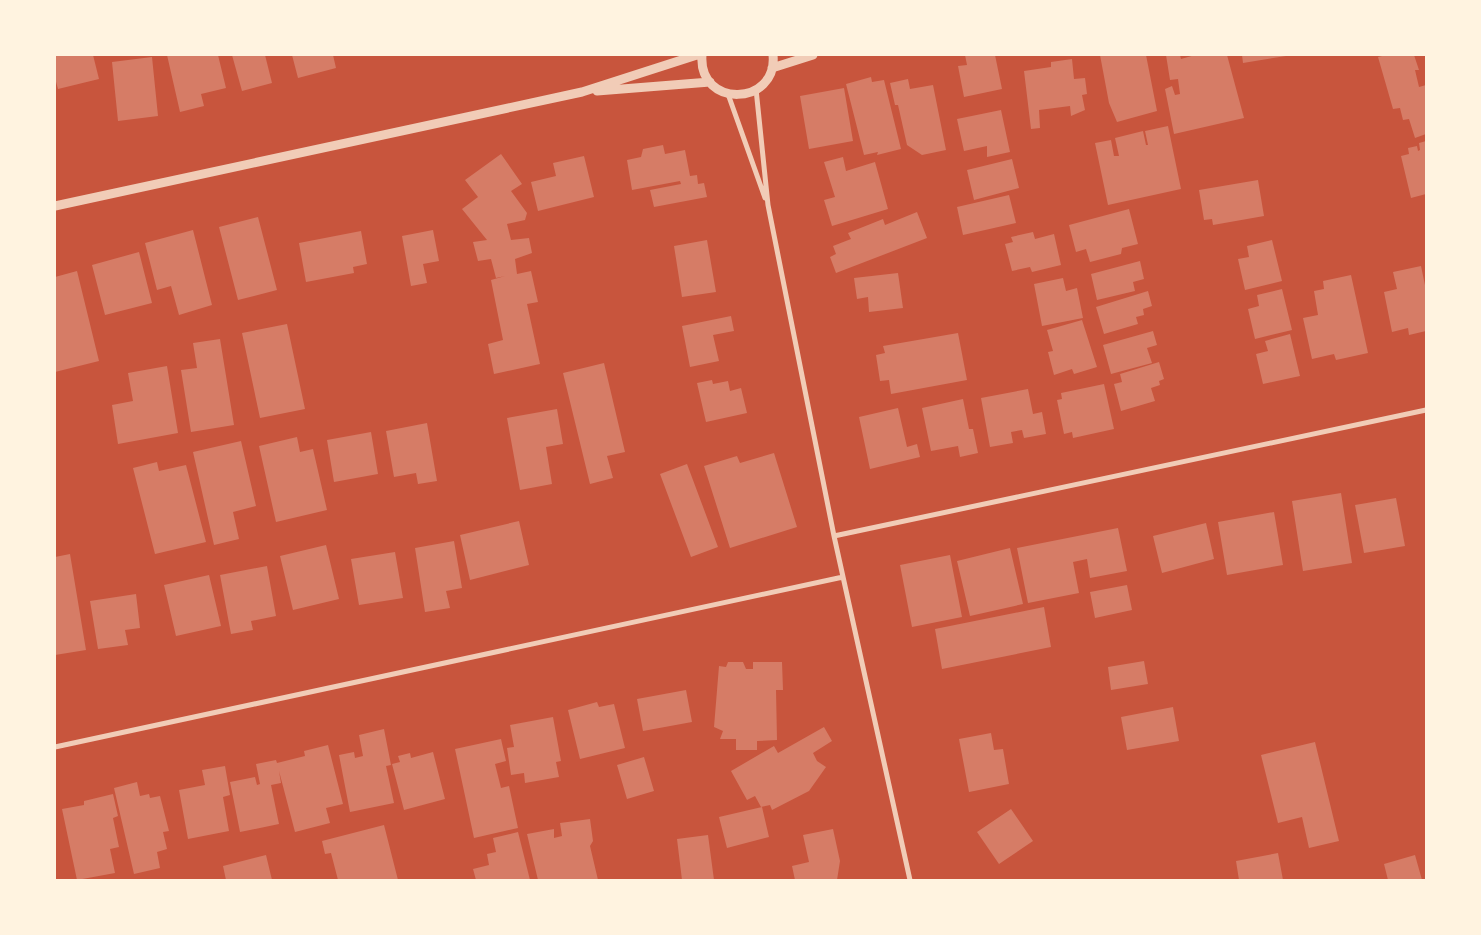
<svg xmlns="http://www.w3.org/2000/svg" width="1481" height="935" font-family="Barlow,sans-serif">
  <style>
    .building { fill: #d67c66 }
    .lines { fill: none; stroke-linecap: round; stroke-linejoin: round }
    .minor { stroke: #f1ccb7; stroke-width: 5 }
    .tertiary { stroke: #f1ccb7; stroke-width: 9 }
  </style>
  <rect width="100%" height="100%" fill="#c8553d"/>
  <path class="building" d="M58 55H93L99 79 58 89 55 78V56Z
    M167 55H218L226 88 201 94 204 106 180 112Z
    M232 55H265L272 83 242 91Z
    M292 55H333L336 68 298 78Z
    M965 55H995L1002 89 964 97 958 66 967 65Z
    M1100 55H1146L1157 111 1117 122 1109 103Z
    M1166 55H1180L1181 59 1195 55H1227L1244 118 1174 134 1165 89 1172 86 1175 95 1180 94 1178 79 1170 80Z
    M1242 55H1286V56L1243 63Z
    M1386 55H1414L1419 70H1415L1419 87 1426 85V134L1415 138 1409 119 1403 120 1400 108 1393 109 1378 57Z
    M152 57 158 116 118 121 112 62Z
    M1072 59 1074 79 1085 78 1087 94 1082 95 1085 110 1071 116 1070 106 1039 110 1040 128 1031 129 1024 71 1051 67V62Z
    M871 77 872 82 884 80 901 149 877 155 878 152 864 155 846 84Z
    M908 79 910 89 933 85 946 150 922 155 907 145 898 105H895L890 83Z
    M844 88 853 141 809 149 800 96Z
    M1001 110 1010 152 987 157V146L964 151 957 119Z
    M1168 126 1181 189 1108 205 1095 143 1111 140 1114 156H1119L1115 138 1143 131 1146 145H1148L1145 131Z
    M1426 141V194L1411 198 1401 156 1409 154 1408 148 1417 146 1418 151 1420 150 1419 143Z
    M663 145 665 154 685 150 690 176 697 175 698 184 704 183 707 197 654 207 650 190 681 184 680 181 632 190 627 160 641 157 643 149Z
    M501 154 522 184 511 191 527 213 525 220 507 224 511 240 529 238 532 253 515 259 517 274 531 271 538 302 527 304 540 364 494 374 488 344 503 340 491 280 505 276 496 278 491 259 478 261 473 242 487 240 462 209 478 197 465 180Z
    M584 156 594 197 538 211 531 182 556 176 553 163Z
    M843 157 846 171 875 162 888 209 832 226 824 200 835 197 824 162Z
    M1012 159 1019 188 974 200 967 170Z
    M1258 180 1264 216 1213 225 1212 219 1204 220 1199 190Z
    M1009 195 1016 223 963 235 957 207Z
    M1129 209 1138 244 1122 248 1121 254 1090 262 1086 249 1076 252 1069 225Z
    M917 212 927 238 836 273 830 257 836 254 833 246 851 239 848 233 883 219 885 225Z
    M258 217 277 290 238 300 219 227Z
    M193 230 212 305 179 315 171 286 157 290 145 243Z
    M433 230 439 261 423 264 427 283 411 286 402 236Z
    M361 231 367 264 353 267 354 273 306 282 299 243Z
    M1033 232 1035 239 1054 234 1061 265 1032 272 1030 267 1012 271 1005 244 1013 242 1011 237Z
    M707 240 716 292 682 297 674 246Z
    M1272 240 1282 281 1245 290 1238 259 1249 257 1247 246Z
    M139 252 152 303 105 315 92 265Z
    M1140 261 1144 279 1133 282 1135 291 1097 300 1091 274Z
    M1421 266 1426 290V331L1409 335 1408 328 1392 332 1384 292 1397 289 1393 272Z
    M77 271 99 361 55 372V277Z
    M898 273 903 308 869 312 868 297 857 299 854 278Z
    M1351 275 1368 353 1336 360 1334 354 1312 359 1303 318 1318 315 1314 291 1324 289 1323 281Z
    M1063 278 1066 291 1077 288 1083 318 1042 326 1034 284Z
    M1282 289 1292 330 1255 339 1248 309 1259 306 1257 295Z
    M1148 291 1152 306 1143 309 1144 315 1136 317 1138 324 1104 334 1096 307Z
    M731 316 734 331 713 335 719 361 690 367 682 326Z
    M1082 320 1097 367 1074 374 1072 369 1054 375 1048 352 1053 351 1047 330Z
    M287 324 305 409 260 418 242 333Z
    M1153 331 1157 345 1147 348 1152 363 1111 374 1103 345Z
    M958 333 967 380 891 394 889 380 880 381 876 355 885 353 883 346Z
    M1290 334 1300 376 1263 384 1256 354 1268 351 1265 341Z
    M220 339 234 425 191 432 181 370 197 368 193 343Z
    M1159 362 1164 379 1159 381 1160 385 1151 388 1155 401 1121 411 1114 384 1122 382 1120 374Z
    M604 363 625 452 607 456 613 478 590 484 563 373Z
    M167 366 178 433 118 444 112 405 133 401 128 373Z
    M712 380 713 384 728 381 730 391 741 388 747 413 706 422 697 383Z
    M1104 384 1114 429 1073 438 1072 432 1064 434 1057 400 1062 399 1061 393Z
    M1028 389 1033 414 1042 412 1046 434 1024 438 1022 430 1011 432 1013 443 990 447 981 398Z
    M963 399 969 429H973L978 453 960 457 958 446 931 451 922 408Z
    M898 408 907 447 917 444 920 457 870 469 859 417Z
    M557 409 563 444 546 447 552 484 520 490 507 418Z
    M427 423 437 481 418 484 416 473 394 477 386 431Z
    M371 432 378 474 334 482 327 440Z
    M297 437 300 452 313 449 327 510 276 522 259 446Z
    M241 441 256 506 233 512 239 539 214 545 193 452Z
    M774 453 797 527 730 548 704 466 737 456 740 463Z
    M157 462 159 471 186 465 206 542 155 554 133 468Z
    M687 464 718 547 691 557 660 474Z
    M1341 493 1352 563 1303 571 1292 501Z
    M1396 498 1405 546 1364 553 1355 505Z
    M1274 512 1283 565 1227 575 1218 522Z
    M519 521 529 565 470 580 460 535Z
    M1206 523 1214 559 1162 573 1153 536Z
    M1118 528 1127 571 1090 578 1087 559 1073 562 1079 593 1028 603 1017 548Z
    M454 541 462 588 446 591 450 608 425 612 415 548Z
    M326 545 339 599 293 610 280 556Z
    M1010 548 1023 604 970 616 957 561Z
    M395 552 403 598 359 605 351 559Z
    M70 554 86 650 55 655V557Z
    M950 555 962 617 912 627 900 565Z
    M267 566 276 616 251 621 253 630 231 634 220 575Z
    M209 575 221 626 176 636 164 585Z
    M1127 585 1132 610 1095 618 1090 592Z
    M136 594 140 628 125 630 128 645 98 649 90 601Z
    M1044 607 1051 647 942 669 935 629Z
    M1144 661 1148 684 1111 690 1108 667Z
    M728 662H743L746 669H753V662H782L783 690H776L777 740 757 741V750H736V739H720L723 731 714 727 719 666 726 667Z
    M686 690 692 722 643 731 637 699Z
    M597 702 599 707 614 704 625 748 580 759 568 710Z
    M1173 707 1179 741 1127 750 1121 717Z
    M553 717 561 761 556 762 559 777 525 783 524 773 511 775 507 748 514 747 510 725Z
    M824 727 832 741 813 753 817 761 826 767 809 791 772 810 770 805 761 807 755 796 747 800 731 771 774 746 778 753Z
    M384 729 391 765 386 766 394 803 350 812 339 755 354 752 355 758 363 756 359 735Z
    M991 733 994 750 1003 749 1009 784 969 792 959 739Z
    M501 739 506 761 495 764 501 788 509 786 518 828 474 838 455 749Z
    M1315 742 1339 841 1309 848 1302 817 1278 823 1261 755Z
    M328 745 343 804 326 808 330 823 295 832 279 771 281 783 271 785 279 824 240 832 230 782 255 777 257 785 260 784 256 764 276 760 277 763 305 756 304 751Z
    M433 752 445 799 404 810 392 764 400 762 398 756 410 753 411 758Z
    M644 757 654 791 627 799 617 765Z
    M225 766 230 795 223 797 229 831 188 839 179 790 205 785 202 770Z
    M137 782 140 796 149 794 150 798 160 796 169 831 163 832 167 849 157 852 160 868 134 874 114 788Z
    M113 794 118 816 113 818 119 847 110 849 115 873 77 880 62 809 84 805V801Z
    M762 807 769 837 727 848 719 817Z
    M1011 809 1033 841 999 864 977 832Z
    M590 819 593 841 590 846 598 880H538L527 834 554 829V838L562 836 560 823Z
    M384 825 398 880H338L331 853 325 854 322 841Z
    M833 829 840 861 837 880H795L792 866 809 862 803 835Z
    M518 832 530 880H476L473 869 489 865 487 854 496 852 493 838Z
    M708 835 714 880H682L677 839Z
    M1278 853 1283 880H1239L1236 861Z
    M266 855 272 880H226L223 866Z
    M1415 855 1422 880H1388L1384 864Z"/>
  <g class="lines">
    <path class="minor" d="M756 89 768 205 834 536 910 880
      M728 94 765 198
      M834 536 1426 410
      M55 747 843 577"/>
    <path class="tertiary" d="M702 55C698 109 778 106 773 55
      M772 68 813 55
      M597 91 710 82
      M55 206 582 92 697 55"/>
  </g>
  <rect width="1481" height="935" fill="none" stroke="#fff3e0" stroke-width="112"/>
</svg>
